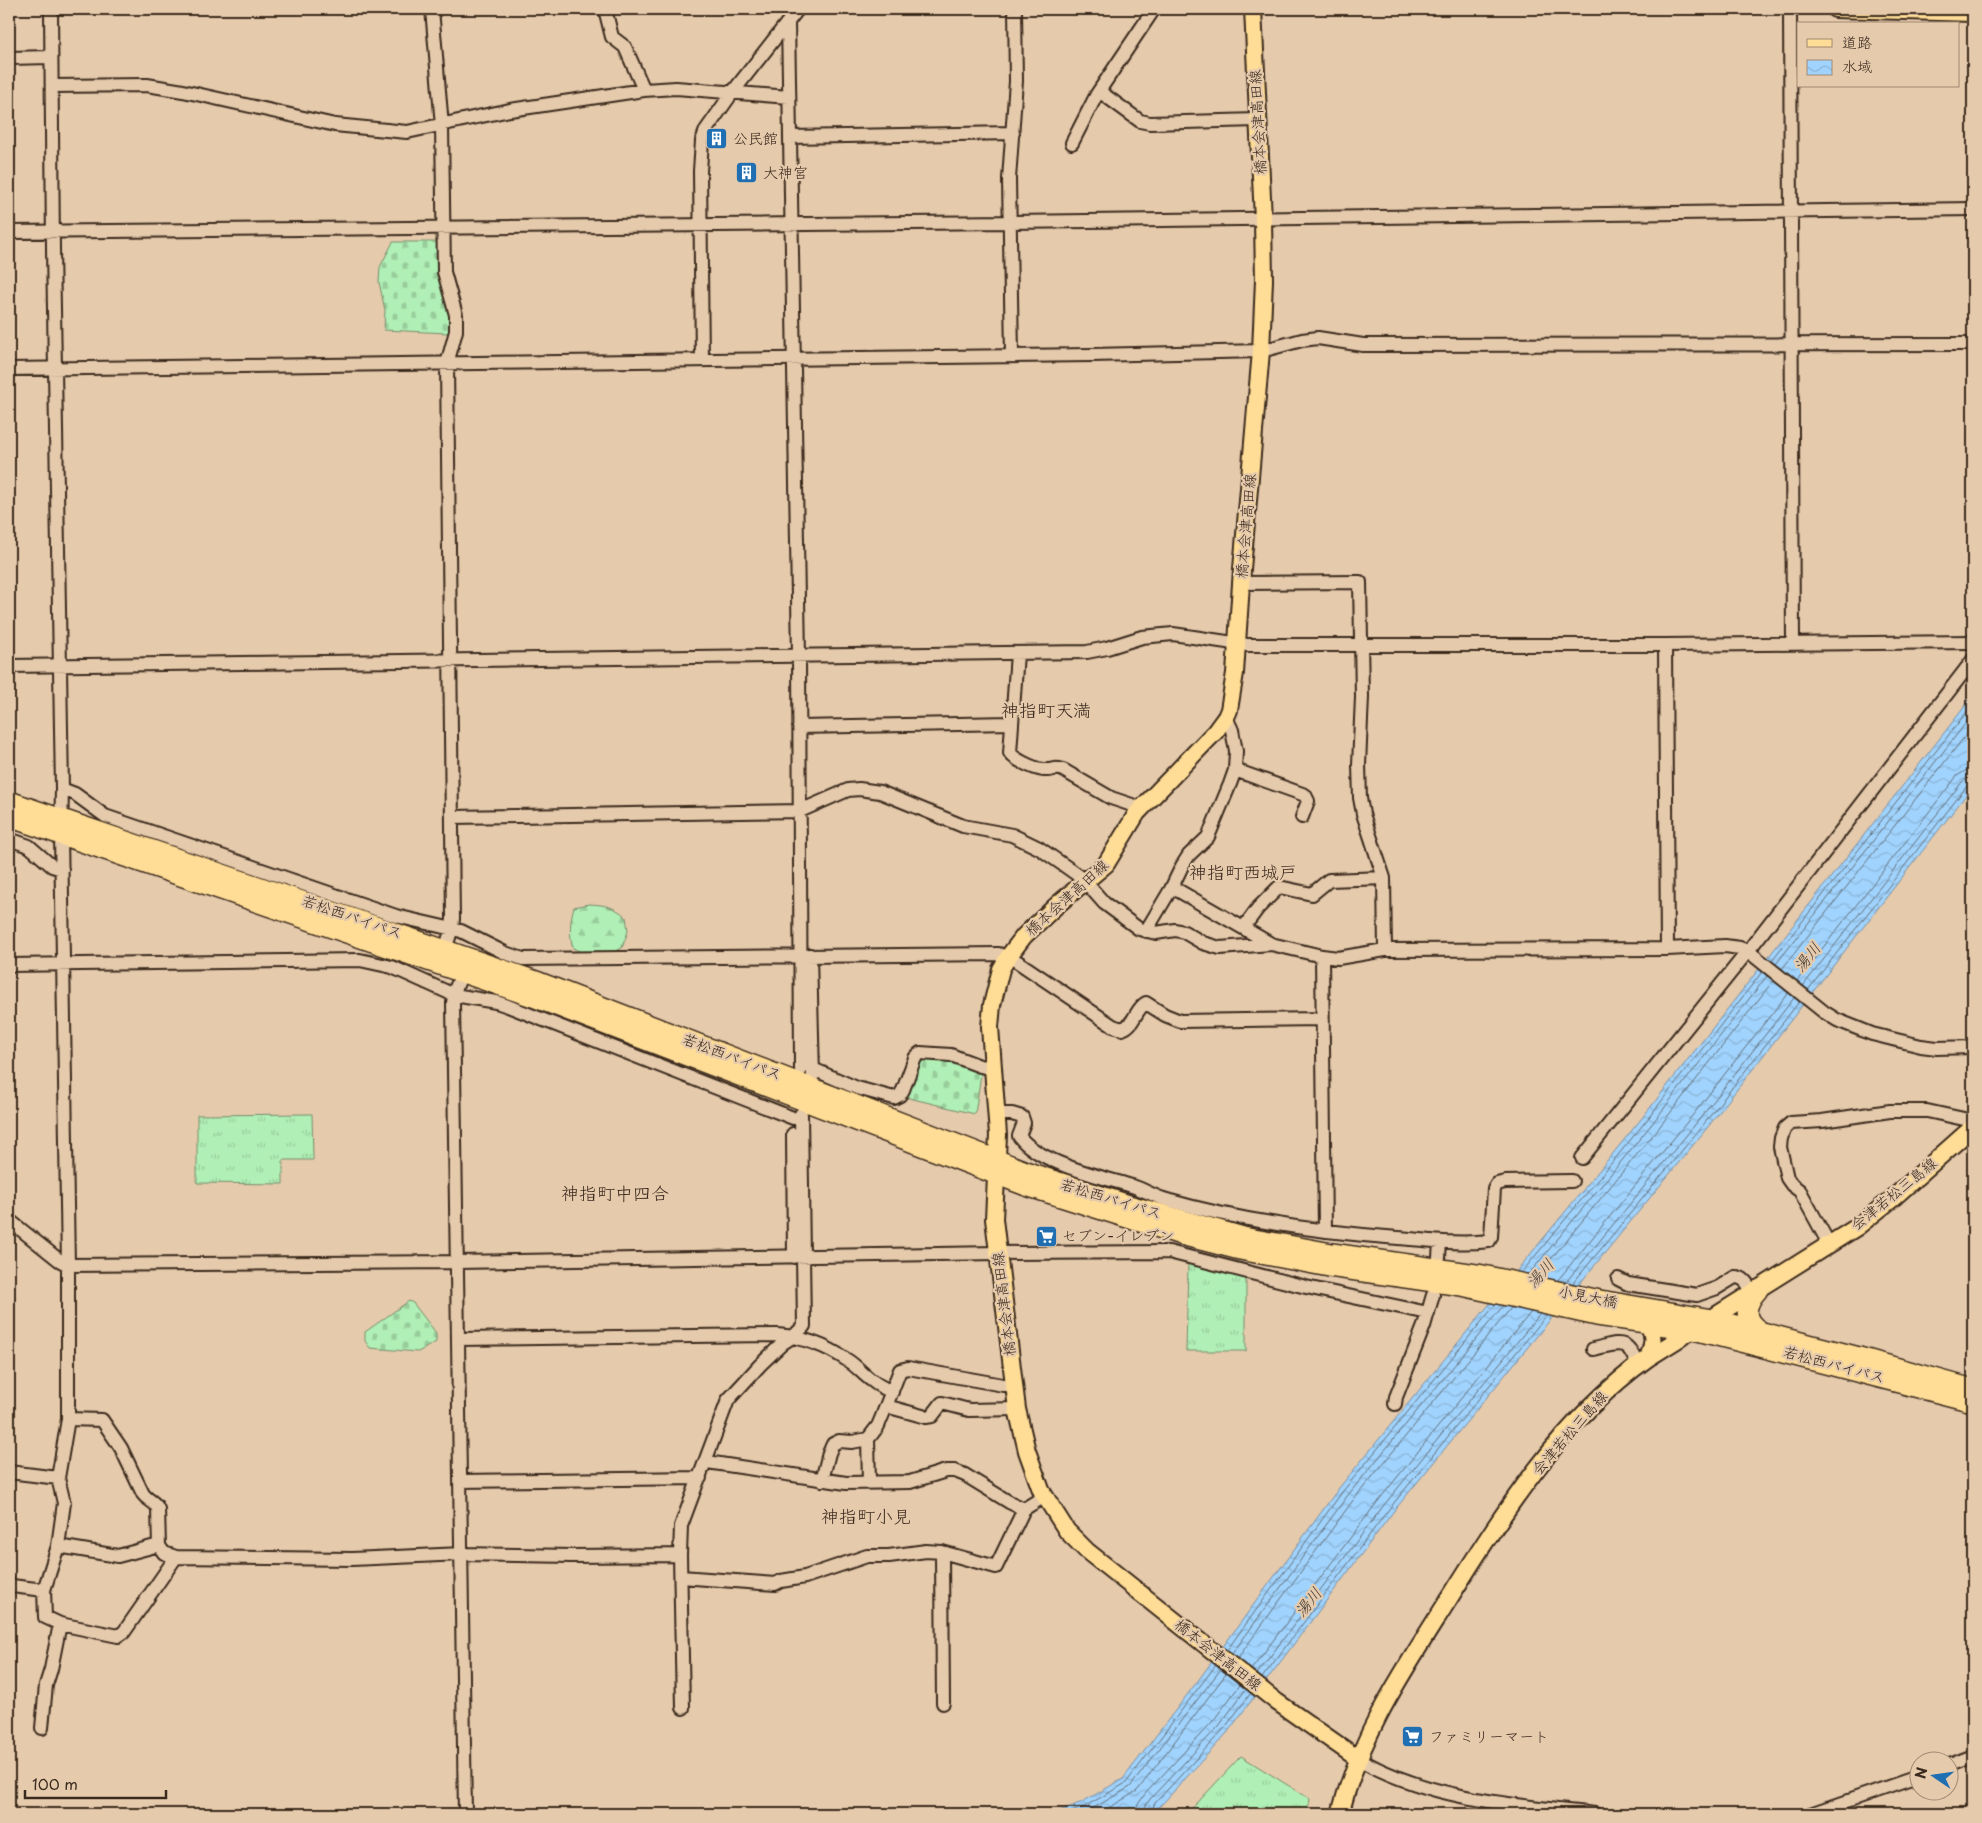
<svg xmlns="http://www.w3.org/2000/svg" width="1982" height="1823" font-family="'Playpen Sans','Klee One',sans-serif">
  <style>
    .grass { fill: url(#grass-tufts); stroke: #768c6a }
    .forest { fill: url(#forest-firs); stroke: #768c6a }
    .cemetery { fill: url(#cemetery-stones); stroke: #768c6a }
    .water { fill: url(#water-waves); stroke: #788fa4 }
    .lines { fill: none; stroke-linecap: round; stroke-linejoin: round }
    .shore { stroke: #636e77; stroke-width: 1 }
    .minor-casing { stroke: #3b2a1e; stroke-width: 16 }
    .major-casing { stroke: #3b2a1e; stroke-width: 20 }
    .highway-casing { stroke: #3b2a1e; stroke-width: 22 }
    .minor { stroke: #e5caac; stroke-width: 12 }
    .major { stroke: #ffdd96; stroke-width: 16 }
    .highway { stroke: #ffdd96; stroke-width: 19 }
    .labels { text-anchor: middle; stroke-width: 4.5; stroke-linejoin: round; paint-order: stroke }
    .street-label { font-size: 15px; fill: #3b2a1e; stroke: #e5caac }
    .poi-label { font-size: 15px; fill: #3b2a1e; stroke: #e5caac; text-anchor: start }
    .water-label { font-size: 16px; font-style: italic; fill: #453b34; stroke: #e5caac }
    .quarter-label { font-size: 18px; fill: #3b2a1e; stroke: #e5caac }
  </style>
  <defs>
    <pattern id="grass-tufts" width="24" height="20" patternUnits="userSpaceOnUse" patternTransform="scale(1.25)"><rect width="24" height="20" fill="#b0efb5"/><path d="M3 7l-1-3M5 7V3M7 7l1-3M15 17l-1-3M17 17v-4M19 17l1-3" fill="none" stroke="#98cd9b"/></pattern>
    <pattern id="forest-firs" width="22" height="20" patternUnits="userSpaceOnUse" patternTransform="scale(1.25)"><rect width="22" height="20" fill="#b0efb5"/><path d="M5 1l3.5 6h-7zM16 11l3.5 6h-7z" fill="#98cd9b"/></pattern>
    <pattern id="cemetery-stones" width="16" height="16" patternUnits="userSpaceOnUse" patternTransform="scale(1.25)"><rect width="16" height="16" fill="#b0efb5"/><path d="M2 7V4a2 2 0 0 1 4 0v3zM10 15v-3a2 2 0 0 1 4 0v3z" fill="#98cd9b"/></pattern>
    <pattern id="water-waves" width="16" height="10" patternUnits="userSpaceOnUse" patternTransform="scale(1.25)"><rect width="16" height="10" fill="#a0d3fd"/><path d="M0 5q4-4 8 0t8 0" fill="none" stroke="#8bb5d8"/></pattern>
  </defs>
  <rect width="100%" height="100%" fill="#e5caac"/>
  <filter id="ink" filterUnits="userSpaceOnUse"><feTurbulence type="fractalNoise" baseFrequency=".02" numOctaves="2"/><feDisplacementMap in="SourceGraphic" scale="10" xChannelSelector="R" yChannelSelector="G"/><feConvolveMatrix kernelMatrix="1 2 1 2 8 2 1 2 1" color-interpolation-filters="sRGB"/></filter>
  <g filter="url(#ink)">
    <path class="grass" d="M312 1114 313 1160H283V1184L197 1183V1115Z
      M1192 1260 1227 1273 1246 1278V1351H1186L1188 1264Z
      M1241 1756 1310 1799 1307 1813 1325 1810 1324 1814H1187Z"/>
    <path class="forest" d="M589 904C605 905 614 906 626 917L628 931 622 948C608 955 587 956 573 948 569 936 570 919 574 907Z"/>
    <path class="cemetery" d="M393 242H438L451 321 448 333 384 330 385 310 379 282 380 267Z
      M917 1058H954L979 1071 981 1074 975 1114 905 1097Z
      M409 1301 413 1303 436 1333V1342L418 1352 370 1348 365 1341V1332Z"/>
    <path class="water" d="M1973 696V786L1707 1128 1393 1512 1227 1733 1153 1814H1053L1082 1802 1123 1779 1200 1678 1339 1488 1642 1118Z"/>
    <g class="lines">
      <path class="shore" d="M1772 960 1973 704
        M1776 964 1973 714
        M1782 969 1973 726
        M1797 981 1957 776 1965 771 1973 769
        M1803 986 1962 782 1968 778 1973 777
        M1808 990 1967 786 1973 783
        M1522 1272 1646 1121 1762 972
        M1529 1274 1651 1125 1767 976
        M1537 1276 1657 1130 1773 981
        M1558 1280 1692 1116 1788 993
        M1566 1282 1698 1121 1794 998
        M1573 1283 1703 1125 1799 1002
        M1227 1650 1343 1491 1496 1304
        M1232 1654 1348 1495 1503 1306
        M1237 1659 1354 1499 1511 1308
        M1251 1670 1378 1501 1531 1312
        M1257 1674 1384 1505 1540 1314
        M1262 1678 1389 1509 1546 1316
        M1066 1814 1084 1807 1126 1783 1216 1665
        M1083 1814 1130 1787 1221 1669
        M1099 1814 1137 1791 1226 1674
        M1136 1814 1137 1806 1145 1794 1213 1721 1240 1685
        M1143 1814 1145 1807 1150 1799 1219 1726 1246 1689
        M1150 1814 1155 1803 1223 1730 1251 1693"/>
      <defs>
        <path id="minor" d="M432 9 442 126 444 272 456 315V331L447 364 453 919 452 928 445 950
          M605 9 612 37 625 47 644 90
          M1790 9 1793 643
          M788 22 799 656 801 1070
          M9 58 50 57
          M52 86 147 85 183 91 335 125 407 132 510 110 644 90 676 88 789 97
          M1099 91 1140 121 1150 123 1257 120
          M790 137 1013 133
          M1072 143 1097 94 1154 9
          M9 232 1011 222 1973 209
          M1012 355 1009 179 1016 81 1015 9
          M702 360 700 171 702 141 706 130 732 93 798 9
          M9 369 1092 355 1261 351 1302 340 1318 338 1363 345 1973 344
          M1241 583 1360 582 1362 697 1359 765 1360 798 1363 814 1384 878 1385 950
          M1665 645 1667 949
          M1017 653 1010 753C1015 760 1038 771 1047 770 1053 770 1056 767 1063 770L1111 798 1141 808
          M9 666 1087 652 1107 648 1142 637 1173 634 1247 645H1665L1973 642
          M799 727 1012 723
          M1235 770 1305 795 1308 801 1302 817
          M62 789 75 794 105 816 396 916 461 931 505 953 523 959 999 954 1015 960 1113 1026 1122 1029C1135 1025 1135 1009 1146 1003L1165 1015 1180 1021 1322 1019
          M452 817 800 811 848 790 859 789 880 792 963 826 1012 835 1039 848 1065 866 1082 878 1104 903 1139 929 1156 933 1175 930 1184 932 1203 943 1220 948 1271 944 1322 956 1338 958 1385 950 1667 949 1725 946 1740 948 1748 951 1824 1012 1837 1020 1872 1034 1921 1046 1937 1048 1973 1047
          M9 839 29 846 52 866 62 869
          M1172 887 1271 944
          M1244 927 1258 908 1279 887 1312 894 1329 880 1384 878
          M1146 931 1171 889 1182 866 1189 855 1208 837 1230 784 1235 770 1236 751 1232 730 1226 717
          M810 955 813 1076
          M1322 956 1325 1231
          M9 965 360 960 392 967 454 995 496 1002 508 1006 793 1118
          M462 973 455 990 453 1003 465 1814
          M813 1069 857 1088 894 1098 900 1095 903 1090 915 1058 920 1053 951 1055 980 1066 994 1069
          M997 1114H1012L1022 1117 1024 1123 1019 1136C1039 1164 1103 1177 1135 1187 1146 1191 1156 1197 1167 1200 1243 1222 1320 1232 1398 1238 1428 1240 1458 1245 1489 1241L1491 1237 1494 1189 1497 1184 1505 1182 1572 1181
          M793 1134 794 1257
          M1582 1158 1748 951 1973 660
          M9 1220 59 1260 68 1265 458 1262 998 1253 1169 1252 1306 1287 1428 1313
          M1829 1244 1800 1191 1792 1185 1787 1178 1780 1147 1781 1138 1785 1128 1791 1123 1822 1121 1890 1111H1927L1973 1121
          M1439 1258 1440 1242
          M1618 1279 1628 1284 1697 1295 1717 1288 1735 1277C1745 1277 1748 1285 1753 1293
          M459 1339 777 1335C803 1337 825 1345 847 1360 857 1366 864 1376 874 1382 879 1386 886 1389 892 1392
          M1593 1349C1602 1348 1620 1339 1628 1348 1632 1352 1635 1360 1638 1365
          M1395 1404 1396 1397 1424 1326 1433 1295
          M886 1406 926 1417 932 1416 942 1403 969 1410 1017 1409
          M68 1419 102 1420 121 1448 143 1494C148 1501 155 1501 158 1509L159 1546 164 1553 176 1557 352 1559 462 1554 572 1556 680 1555
          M707 1462 846 1483 910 1482 946 1471H955L965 1475 1009 1502 1024 1509
          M9 1472 58 1478 68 1419V1265L61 835 62 789 53 249 51 9
          M822 1480 829 1453 833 1444 839 1441 852 1442 868 1439
          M460 1481 700 1478
          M869 1483 868 1439 878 1426 883 1414 900 1370 908 1368 1003 1385H1014
          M58 1546 118 1556 159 1545
          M942 1552 943 1703
          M681 1577 775 1584 781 1581 805 1577 867 1556H889L926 1551 942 1552 996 1567 1024 1509 1045 1496
          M9 1584 12 1586 44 1590
          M60 1624 118 1636 124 1632 176 1557
          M683 1708 680 1555 681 1526 728 1400 760 1365 783 1343 794 1336 804 1326 801 1114
          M42 1728 46 1685 51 1669 60 1624 45 1617 44 1590 58 1546 64 1503 58 1478
          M1357 1758C1429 1800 1514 1805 1595 1814
          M1950 1765 1973 1756
          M1810 1814 1920 1776"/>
        <path id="major" d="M1253 9 1263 219 1264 280 1261 351 1242 569 1235 673 1229 710 1226 717 1215 732 1137 813 1106 864 1057 905 1024 936 1008 957 1001 969 992 1005 990 1027 998 1135 994 1219 1017 1409 1027 1451 1041 1490 1067 1531 1087 1551 1277 1702 1357 1758
          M1835 9 1973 13
          M1645 1322C1656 1333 1653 1345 1648 1358
          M1340 1814C1361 1733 1403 1672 1447 1602 1503 1513 1561 1420 1648 1358L1857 1227 1892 1199 1973 1127"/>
        <path id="highway" d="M9 801 539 982 1031 1173 1132 1206 1243 1237 1332 1253 1483 1275 1600 1300 1712 1319 1859 1357 1973 1389
          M9 817 533 997 1026 1186 1181 1235 1240 1250 1329 1267 1462 1286 1597 1316 1694 1330 1973 1402
          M1758 1290C1746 1303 1741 1319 1759 1330"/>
      </defs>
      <use href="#minor" class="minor-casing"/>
      <use href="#major" class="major-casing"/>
      <use href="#highway" class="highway-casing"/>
      <use href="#minor" class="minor"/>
      <use href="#major" class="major"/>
      <use href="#highway" class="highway"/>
    </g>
  </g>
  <defs>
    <symbol id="building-square" viewBox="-11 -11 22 22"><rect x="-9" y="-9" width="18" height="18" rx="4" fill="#1f6fb2" stroke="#e5caac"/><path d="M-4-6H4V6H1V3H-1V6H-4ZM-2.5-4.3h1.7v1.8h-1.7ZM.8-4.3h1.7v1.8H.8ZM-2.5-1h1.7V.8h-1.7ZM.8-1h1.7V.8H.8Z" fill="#fff"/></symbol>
    <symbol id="supermarket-square" viewBox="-11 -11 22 22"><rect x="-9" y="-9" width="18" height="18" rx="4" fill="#1f6fb2" stroke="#e5caac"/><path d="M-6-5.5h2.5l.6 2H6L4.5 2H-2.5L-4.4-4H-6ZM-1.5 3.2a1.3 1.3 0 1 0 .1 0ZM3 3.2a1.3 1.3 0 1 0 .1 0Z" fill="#fff"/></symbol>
  </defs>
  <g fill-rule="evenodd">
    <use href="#building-square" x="704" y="126" width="25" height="25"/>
    <use href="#building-square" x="734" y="160" width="25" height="25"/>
    <use href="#supermarket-square" x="1034" y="1224" width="25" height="25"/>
    <use href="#supermarket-square" x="1400" y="1724" width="25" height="25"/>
  </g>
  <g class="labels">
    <g class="street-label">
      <text transform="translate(1258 122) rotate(-93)" y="5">橋本会津高田線</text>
      <text transform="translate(1246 526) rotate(-85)" y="5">橋本会津高田線</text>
      <text transform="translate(1067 898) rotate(-42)" y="5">橋本会津高田線</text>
      <text transform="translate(352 917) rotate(19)" y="5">若松西バイパス</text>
      <text transform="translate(732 1057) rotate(21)" y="5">若松西バイパス</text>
      <text transform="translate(1894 1194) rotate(-39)" y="5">会津若松三島線</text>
      <text transform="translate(1111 1199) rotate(17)" y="5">若松西バイパス</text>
      <text transform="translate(1588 1297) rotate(11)" y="5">小見大橋</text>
      <text transform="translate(1004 1304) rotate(-97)" y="5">橋本会津高田線</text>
      <text transform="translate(1834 1365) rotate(15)" y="5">若松西バイパス</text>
      <text transform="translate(1570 1433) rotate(-49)" y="5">会津若松三島線</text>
      <text transform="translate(1218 1655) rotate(38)" y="5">橋本会津高田線</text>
    </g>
    <g class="poi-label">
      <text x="733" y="144">公民館</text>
      <text x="763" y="178">大神宮</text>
      <text x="1062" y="1241">セブン-イレブン</text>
      <text x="1429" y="1742">ファミリーマート</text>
    </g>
    <g class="water-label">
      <text transform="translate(1807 957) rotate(-51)" y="6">湯川</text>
      <text transform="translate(1540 1273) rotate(-48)" y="6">湯川</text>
      <text transform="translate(1308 1602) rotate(-51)" y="6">湯川</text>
    </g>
    <g class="quarter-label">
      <text x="1046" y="717">神指町天満</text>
      <text x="1243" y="879">神指町西城戸</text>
      <text x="615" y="1200">神指町中四合</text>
      <text x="866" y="1523">神指町小見</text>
    </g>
  </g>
  <rect width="1982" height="1823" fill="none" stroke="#e5caac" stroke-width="30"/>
  <rect x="15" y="15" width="1952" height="1793" fill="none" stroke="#3b2a1e" stroke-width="2" filter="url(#ink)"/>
  <rect x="1797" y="22" width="162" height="65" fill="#e5caac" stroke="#a18a73"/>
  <rect x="1807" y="39" width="25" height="8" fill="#ffdd96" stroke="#a18a73"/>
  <text x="1842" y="48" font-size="15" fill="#3b2a1e">道路</text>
  <rect x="1807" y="60" width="25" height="15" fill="url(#water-waves)" stroke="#a18a73"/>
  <text x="1842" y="72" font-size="15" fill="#3b2a1e">水域</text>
  <g transform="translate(1934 1776) rotate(283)"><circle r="24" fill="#e5caac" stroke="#a18a73"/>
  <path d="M0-4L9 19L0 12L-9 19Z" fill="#1f6fb2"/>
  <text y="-8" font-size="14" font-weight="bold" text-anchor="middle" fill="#3b2a1e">N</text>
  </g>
  <path d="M25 1790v8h141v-8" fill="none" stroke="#3b2a1e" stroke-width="2.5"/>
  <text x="32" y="1790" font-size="15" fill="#3b2a1e" stroke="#e5caac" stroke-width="4" paint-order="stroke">100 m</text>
</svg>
